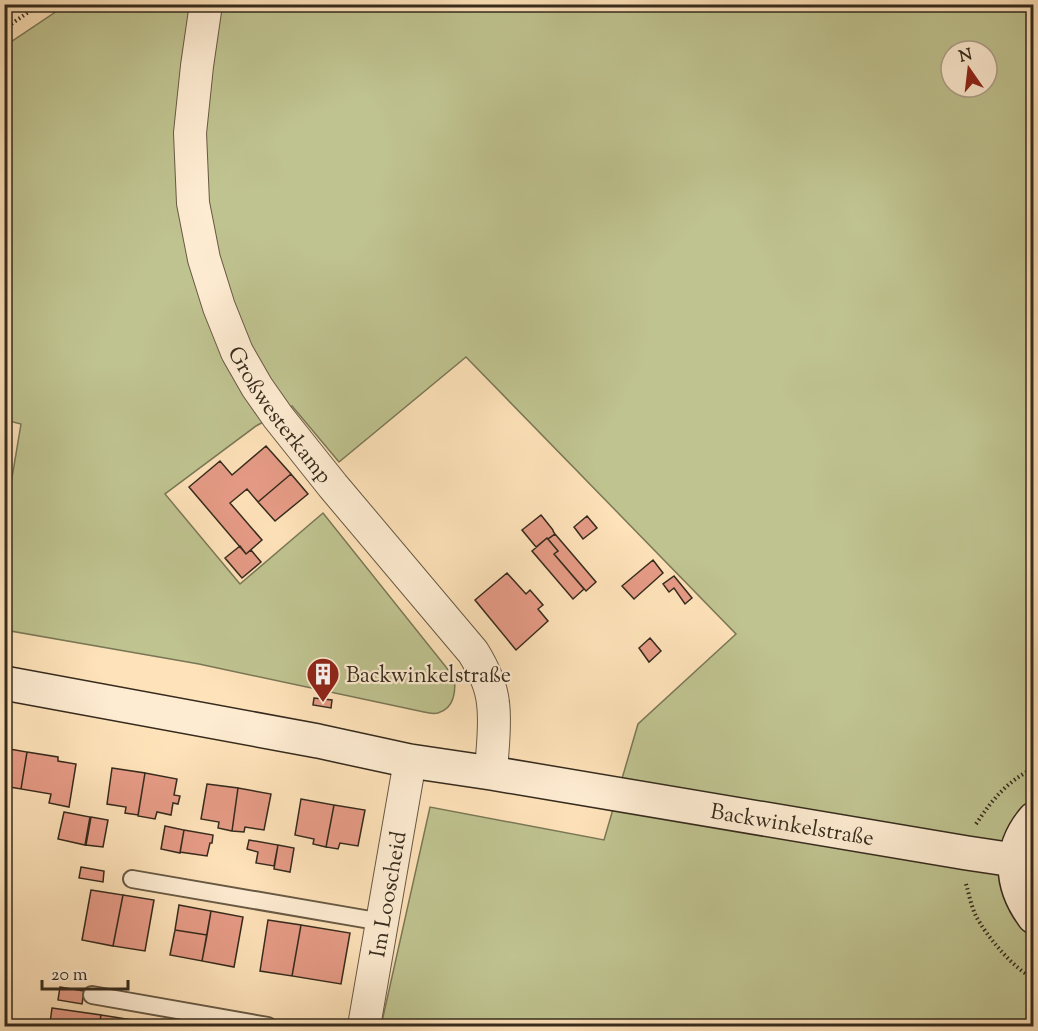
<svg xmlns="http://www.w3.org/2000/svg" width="1038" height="1031" font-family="'Sorts Mill Goudy',serif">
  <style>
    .green { fill: #bfc390; stroke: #7a7756; stroke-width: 1.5; fill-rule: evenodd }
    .building { fill: #e69b86; stroke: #362b1d; stroke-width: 1.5 }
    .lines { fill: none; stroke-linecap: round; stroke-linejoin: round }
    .lane-casing { stroke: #685944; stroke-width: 20 }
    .street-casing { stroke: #685944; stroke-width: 34 }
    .secondary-casing { stroke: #362b1d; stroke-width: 36 }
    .path { stroke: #362b1d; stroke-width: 4; stroke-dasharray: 1.5 3; stroke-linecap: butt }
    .lane { stroke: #feecd2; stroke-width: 16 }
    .street { stroke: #feecd2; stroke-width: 32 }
    .secondary { stroke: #feecd2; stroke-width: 33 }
    .labels { text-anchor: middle; stroke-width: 4.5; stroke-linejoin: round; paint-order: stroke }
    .street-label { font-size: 22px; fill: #362b1d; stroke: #feecd2 }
    .poi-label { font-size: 22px; fill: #362b1d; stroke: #feecd2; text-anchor: start }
  </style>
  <rect width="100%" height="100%" fill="#fee2b9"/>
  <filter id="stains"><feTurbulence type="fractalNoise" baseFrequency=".00333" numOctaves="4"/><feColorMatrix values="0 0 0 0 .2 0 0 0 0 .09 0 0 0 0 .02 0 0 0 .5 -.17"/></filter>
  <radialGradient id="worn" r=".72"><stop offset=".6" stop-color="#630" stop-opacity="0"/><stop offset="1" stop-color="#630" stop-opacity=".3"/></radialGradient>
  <path class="green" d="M66 5H1033V1026H381L430 807 604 840 638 724 736 634 466 357 339 462 292 406 256 426 165 494 240 584 323 513 454 677C456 690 455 708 438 713 434 714 428 713 424 712L199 664 5 630V519L21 424 5 420V46ZM951 51H987V87H951Z"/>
  <path class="building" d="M266 446 291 474 258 502 247 489 230 503 262 540 246 554 189 487 220 461 232 475Z
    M291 474 308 494 275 521 258 502Z
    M541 515 553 530V531L555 534 548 539 547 538 536 547 522 530Z
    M587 516 597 528 583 539 574 527Z
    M555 534 596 582 586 591 554 554 558 551 548 539Z
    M547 538 558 551 554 554 584 589 573 599 532 551Z
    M240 546 246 554 251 550 261 562 242 578 225 558Z
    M653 560 663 573 634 599 622 586Z
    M507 573 526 594 530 590 543 605 538 609 548 621 516 650 475 600Z
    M674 576 692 598 685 604 674 588 669 592 663 584Z
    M650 638 661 651 649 662 639 648Z
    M314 698 332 700 331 708 313 705Z
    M4 748 27 752 21 789 4 786Z
    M27 752 58 757V761L76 764 69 807 49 803 51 794 21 789Z
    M112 768 145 773 138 815 125 813 126 807 107 804Z
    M145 773 177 779 174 795 180 796 178 804 173 803 171 815 157 812 155 819 138 816Z
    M207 784 238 788 232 831 218 828 219 822 201 819Z
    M238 788 271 794 264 830 245 827 244 832 232 831Z
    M301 799 334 805 326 847 313 844 314 839 295 835Z
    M334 805 365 810 358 846 340 843 338 849 326 847Z
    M64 812 90 817 85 845 58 839Z
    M91 817 108 820 103 847 86 845Z
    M165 826 184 830 180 853 161 849Z
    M184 830 213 835 212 843H210L207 856 180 852Z
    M249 840 278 845 274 866 256 863 258 852 247 849Z
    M278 845 294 848 290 872 274 869Z
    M81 867 104 871 103 882 79 878Z
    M91 890 123 895 113 946 82 940Z
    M123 895 154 900 145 951 113 946Z
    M179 905 211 911 207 935 175 930Z
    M211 911 243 917 234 967 202 961Z
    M268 920 301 925 292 976 260 971Z
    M301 925 350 933 341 984 292 976Z
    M175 930 207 935 202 961 170 955Z
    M60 987 84 991 82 1004 58 1000Z
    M52 1008 101 1015 99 1026H57V1025L50 1023Z
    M101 1015 133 1020 132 1026H99Z"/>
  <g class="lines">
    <defs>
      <path id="lane" d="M132 879 382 922
        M92 995 268 1026"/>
      <g id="street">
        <path id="s1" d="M206 4 197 66 190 133 193 203 204 259 219 307 237 352 257 387 278 417 333 486 473 652C483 668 491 684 493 703 496 726 492 751 491 773"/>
        <path id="s2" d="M364 1026 410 761"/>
      </g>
      <g id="secondary">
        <path id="s3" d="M4 683 318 741 410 761 491 773 967 853 1014 860"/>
        <path d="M1034 819C1008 850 1010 885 1034 917"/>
      </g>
    </defs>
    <use href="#lane" class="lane-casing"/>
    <use href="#street" class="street-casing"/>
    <use href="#secondary" class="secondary-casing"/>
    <path class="path" d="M4 29 40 4
      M976 824C993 799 1006 782 1034 768
      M966 884C969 894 971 906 976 916 985 934 1015 971 1034 978"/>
    <use href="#lane" class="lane"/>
    <use href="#street" class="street"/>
    <use href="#secondary" class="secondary"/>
  </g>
  <defs>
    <symbol id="building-pin" viewBox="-11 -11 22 30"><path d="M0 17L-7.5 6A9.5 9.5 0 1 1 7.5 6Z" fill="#8f2418" stroke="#feecd2"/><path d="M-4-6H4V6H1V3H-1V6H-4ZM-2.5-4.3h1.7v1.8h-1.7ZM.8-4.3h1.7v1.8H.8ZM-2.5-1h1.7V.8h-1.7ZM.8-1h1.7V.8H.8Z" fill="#fff"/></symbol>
  </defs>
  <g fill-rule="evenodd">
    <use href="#building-pin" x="304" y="655" width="38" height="52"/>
  </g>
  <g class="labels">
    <g class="street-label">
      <text dy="8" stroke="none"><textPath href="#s1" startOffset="432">Großwesterkamp</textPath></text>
      <text dy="8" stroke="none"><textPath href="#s3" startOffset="801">Backwinkelstraße</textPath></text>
      <text dy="8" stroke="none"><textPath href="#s2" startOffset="134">Im Looscheid</textPath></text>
    </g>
    <g class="poi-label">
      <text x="346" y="682">Backwinkelstraße</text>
    </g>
  </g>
  <rect width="1038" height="1031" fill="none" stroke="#fee2b9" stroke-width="24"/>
  <rect x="6" y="6" width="1026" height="1019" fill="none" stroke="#362b1d" stroke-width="3"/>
  <rect x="12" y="12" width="1014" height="1007" fill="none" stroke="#362b1d" stroke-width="1.5"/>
  <g transform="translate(969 69) rotate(346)"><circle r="28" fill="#feecd2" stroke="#ae9f8a" stroke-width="1.5"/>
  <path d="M0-4.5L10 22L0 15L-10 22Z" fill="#8f2418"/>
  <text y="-9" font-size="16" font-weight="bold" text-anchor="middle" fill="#362b1d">N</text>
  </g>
  <path d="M42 980v9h86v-9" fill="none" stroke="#362b1d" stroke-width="3"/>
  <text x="51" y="980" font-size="18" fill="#362b1d" stroke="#feecd2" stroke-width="4.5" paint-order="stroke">20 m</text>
  <rect width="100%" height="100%" filter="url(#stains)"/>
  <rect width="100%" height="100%" fill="url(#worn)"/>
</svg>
